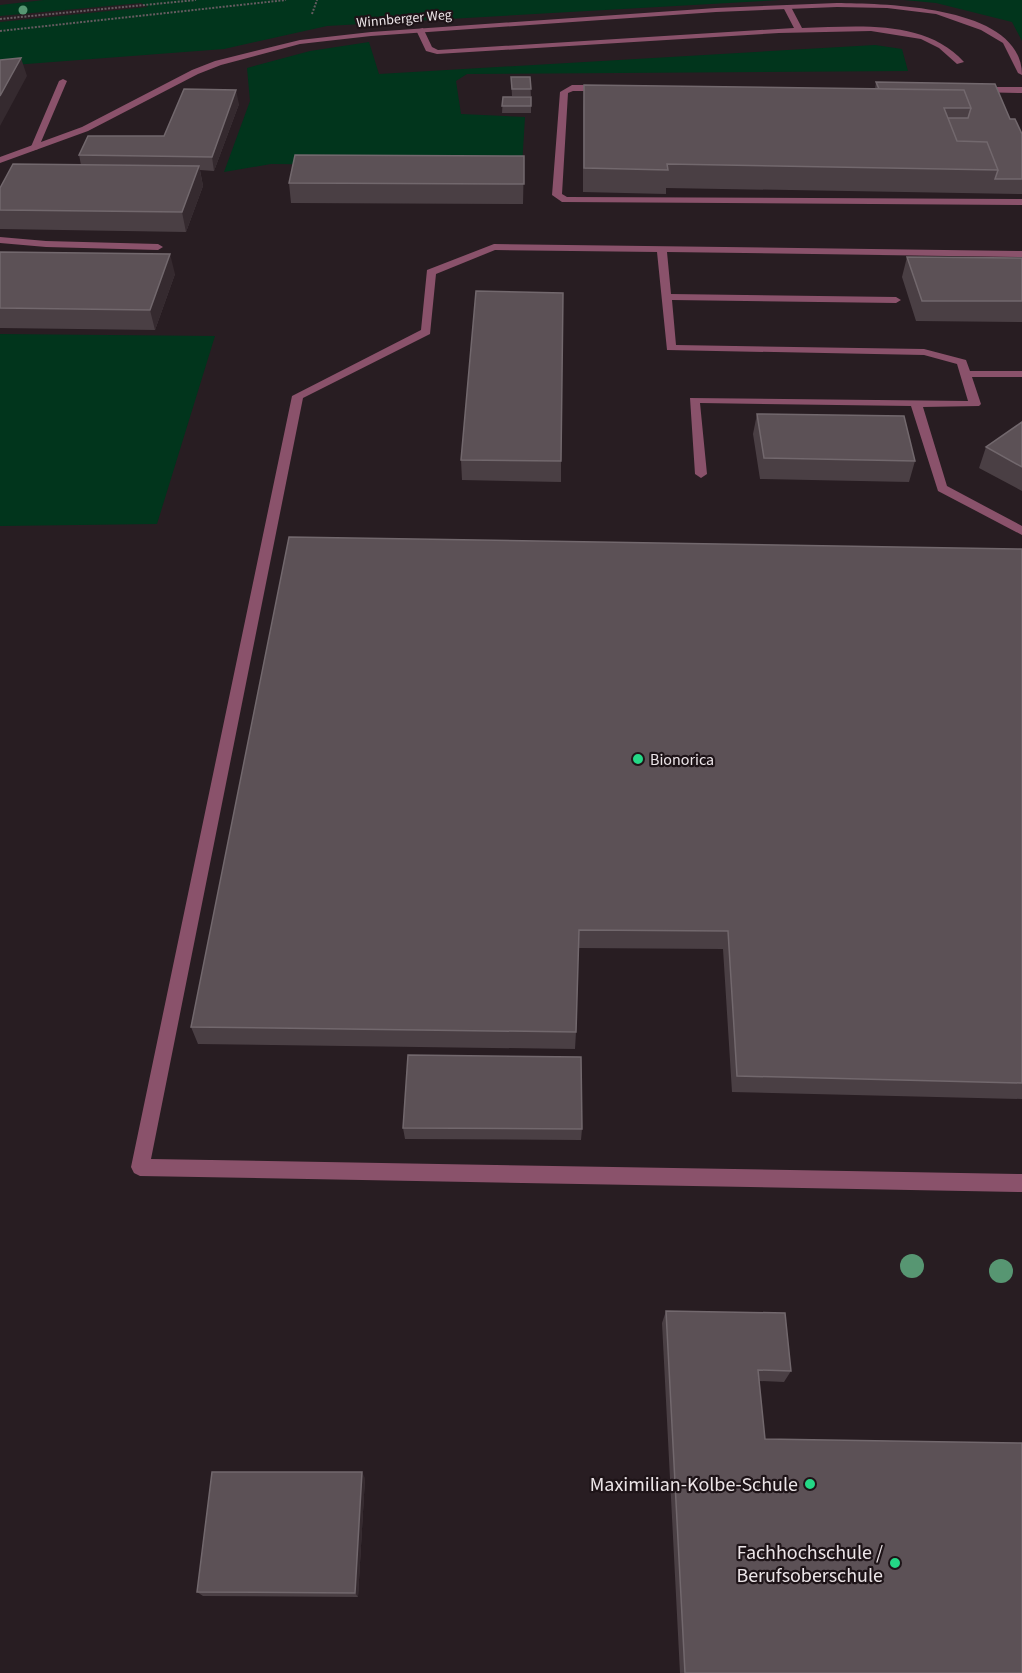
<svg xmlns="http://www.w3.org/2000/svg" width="1022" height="1673" font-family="'Source Sans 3',sans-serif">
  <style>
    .green { fill: #01351c }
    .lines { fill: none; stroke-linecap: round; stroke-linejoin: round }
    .path { stroke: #655b60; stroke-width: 2; stroke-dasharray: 2 1.5; stroke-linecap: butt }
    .lane { fill: #8a526b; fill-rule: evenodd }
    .street { fill: #8a526b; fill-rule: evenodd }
    .tree { fill: #579672 }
    .wall { fill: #4a3f44 }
    .shaded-wall { fill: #352a2f }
    .building { fill: #5c5156; stroke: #72686d; stroke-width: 1.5 }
    .poi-dot { fill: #24d886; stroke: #1e1418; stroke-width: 2 }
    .labels { text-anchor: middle; stroke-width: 4.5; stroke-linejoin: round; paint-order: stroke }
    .far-street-label { font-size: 14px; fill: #ece5e8; stroke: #1e1418 }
    .poi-label { font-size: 16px; fill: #ece5e8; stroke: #1e1418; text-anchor: start }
    .near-poi-label { font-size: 20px; fill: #ece5e8; stroke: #1e1418; text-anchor: end }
  </style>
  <rect width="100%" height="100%" fill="#281d22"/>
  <path class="green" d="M44 0H780L327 26 224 49 0 66V22L148 7 141 3 0 16V5Z
    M904 0H1022V41L1012 22 936 3Z
    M369 42 379 74 875 45 902 49 908 71 467 74 456 81 461 114 525 117 522 166 271 164 224 172 250 101 247 68 310 51Z
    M0 334 215 336 157 524 0 526Z"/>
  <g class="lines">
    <path class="path" d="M312 14 317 0
      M0 19 196 0
      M0 31 286 0"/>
    <path class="lane" d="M787 5 791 7 802 28C856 27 924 18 964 62L957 64 939 48 921 39 871 31 779 33 437 54 426 51 416 30 423 28 432 47 438 50 794 28 783 7Z
      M63 79 67 81 38 149 31 151 30 149 59 81Z
      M572 85H605L609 88 605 91H573L568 93 562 194 567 197 1022 199V205L562 202 552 195 560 92Z
      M977 87H1022V93L974 92 973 90Z
      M0 237 46 241 158 244 163 247 158 250 46 247 0 243Z
      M494 244 1022 251V257L667 252 671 294 896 297 901 300 896 303 672 300 676 345 924 349 966 360 970 371H1022V377H972L981 404 979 406 923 407 947 486 1022 526V535L938 491 911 406 700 403 707 474 701 478 695 474 690 398 968 401 957 364 924 355 667 350 657 252 495 250 436 274 430 334 303 398 151 1159 1022 1174V1192L140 1176 134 1173 131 1167 292 396 421 330 427 270Z"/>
    <path class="street" d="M837 3C886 4 1022 5 1022 75L1018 73 1003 43 981 30 936 14 887 8 837 7 716 12 371 36 300 44 221 65 198 74 88 131 0 163V157L82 127 192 70 215 61 300 40 371 32 716 8Z"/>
  </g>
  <g class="tree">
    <circle cx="23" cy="10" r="4.5"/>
    <circle cx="912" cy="1266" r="12"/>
    <circle cx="1001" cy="1271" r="12"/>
  </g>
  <path class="wall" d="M511 77H530L531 96H512Z
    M876 82 1010 119 1022 134V194L666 188V194L583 192V108L584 85 875 89Z
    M503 97H531V113H502Z
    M239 104 214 171 200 170 203 186 186 232 0 229V188L81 165 79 155 164 136Z
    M524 156 523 204 291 203 289 183Z
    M0 252 175 274 155 330 0 328Z
    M907 257 1022 258V322L916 321 902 277Z
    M757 414 915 461 909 482 760 479 753 434Z
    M1022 422V491L979 468 986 447Z
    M461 460 561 461V482L462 480Z
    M1022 549V1099L732 1092 723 949 578 948 576 1032 575 1049 198 1044 191 1027Z
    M403 1128 582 1129 581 1140 405 1139Z
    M666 1311 791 1371 784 1382 759 1381 765 1439 1022 1673H680L662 1323Z
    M365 1478 358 1597 203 1596 197 1592Z"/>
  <path class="shaded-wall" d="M21 58 27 76 0 126V96Z
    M236 90 239 104 214 171 212 157Z
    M199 166 203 186 186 232 182 212Z
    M170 254 175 274 155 330 150 310Z
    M362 1472 365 1478 358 1597 355 1593Z"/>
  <path class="building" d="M21 58 0 96V60Z
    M511 77H530L531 89H512Z
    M876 82 995 84 1010 119H1015L1022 134V179H995L998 170 987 142 957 141 948 118H968L971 108 964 90 879 89Z
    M584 85 964 90 971 108H944L957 141 987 142 998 170 667 164 668 170 584 168Z
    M184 89 236 90 212 157 79 155 88 136H164Z
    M503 97H531V106H502Z
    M295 155 524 156V184L289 183Z
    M13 164 199 166 182 212 0 210V188Z
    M0 252 170 254 150 310 0 308Z
    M907 257 1022 258V301H922Z
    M476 291 563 293 561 461 461 460Z
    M757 414 904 416 915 461 764 458Z
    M1022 422V467L986 447Z
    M289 537 1022 549V1083L737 1076 728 931 579 930 576 1032 191 1027Z
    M408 1055 581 1057 582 1129 403 1128Z
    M666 1311 785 1313 791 1371 758 1370 765 1439 1022 1443V1673H685Z
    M212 1472H362L355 1593 197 1592Z"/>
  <g class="poi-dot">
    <circle cx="638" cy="759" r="6"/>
    <circle cx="810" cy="1484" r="6"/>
    <circle cx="895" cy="1563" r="6"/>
  </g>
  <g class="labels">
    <g class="far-street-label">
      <text transform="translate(404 18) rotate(-5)" y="5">Winnberger Weg</text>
    </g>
    <g class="poi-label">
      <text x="650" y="765">Bionorica</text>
    </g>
    <g class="near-poi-label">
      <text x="798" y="1491">Maximilian-Kolbe-Schule</text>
      <text x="883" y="1559">Fachhochschule /<tspan x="883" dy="23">Berufsoberschule</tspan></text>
    </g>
  </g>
</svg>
